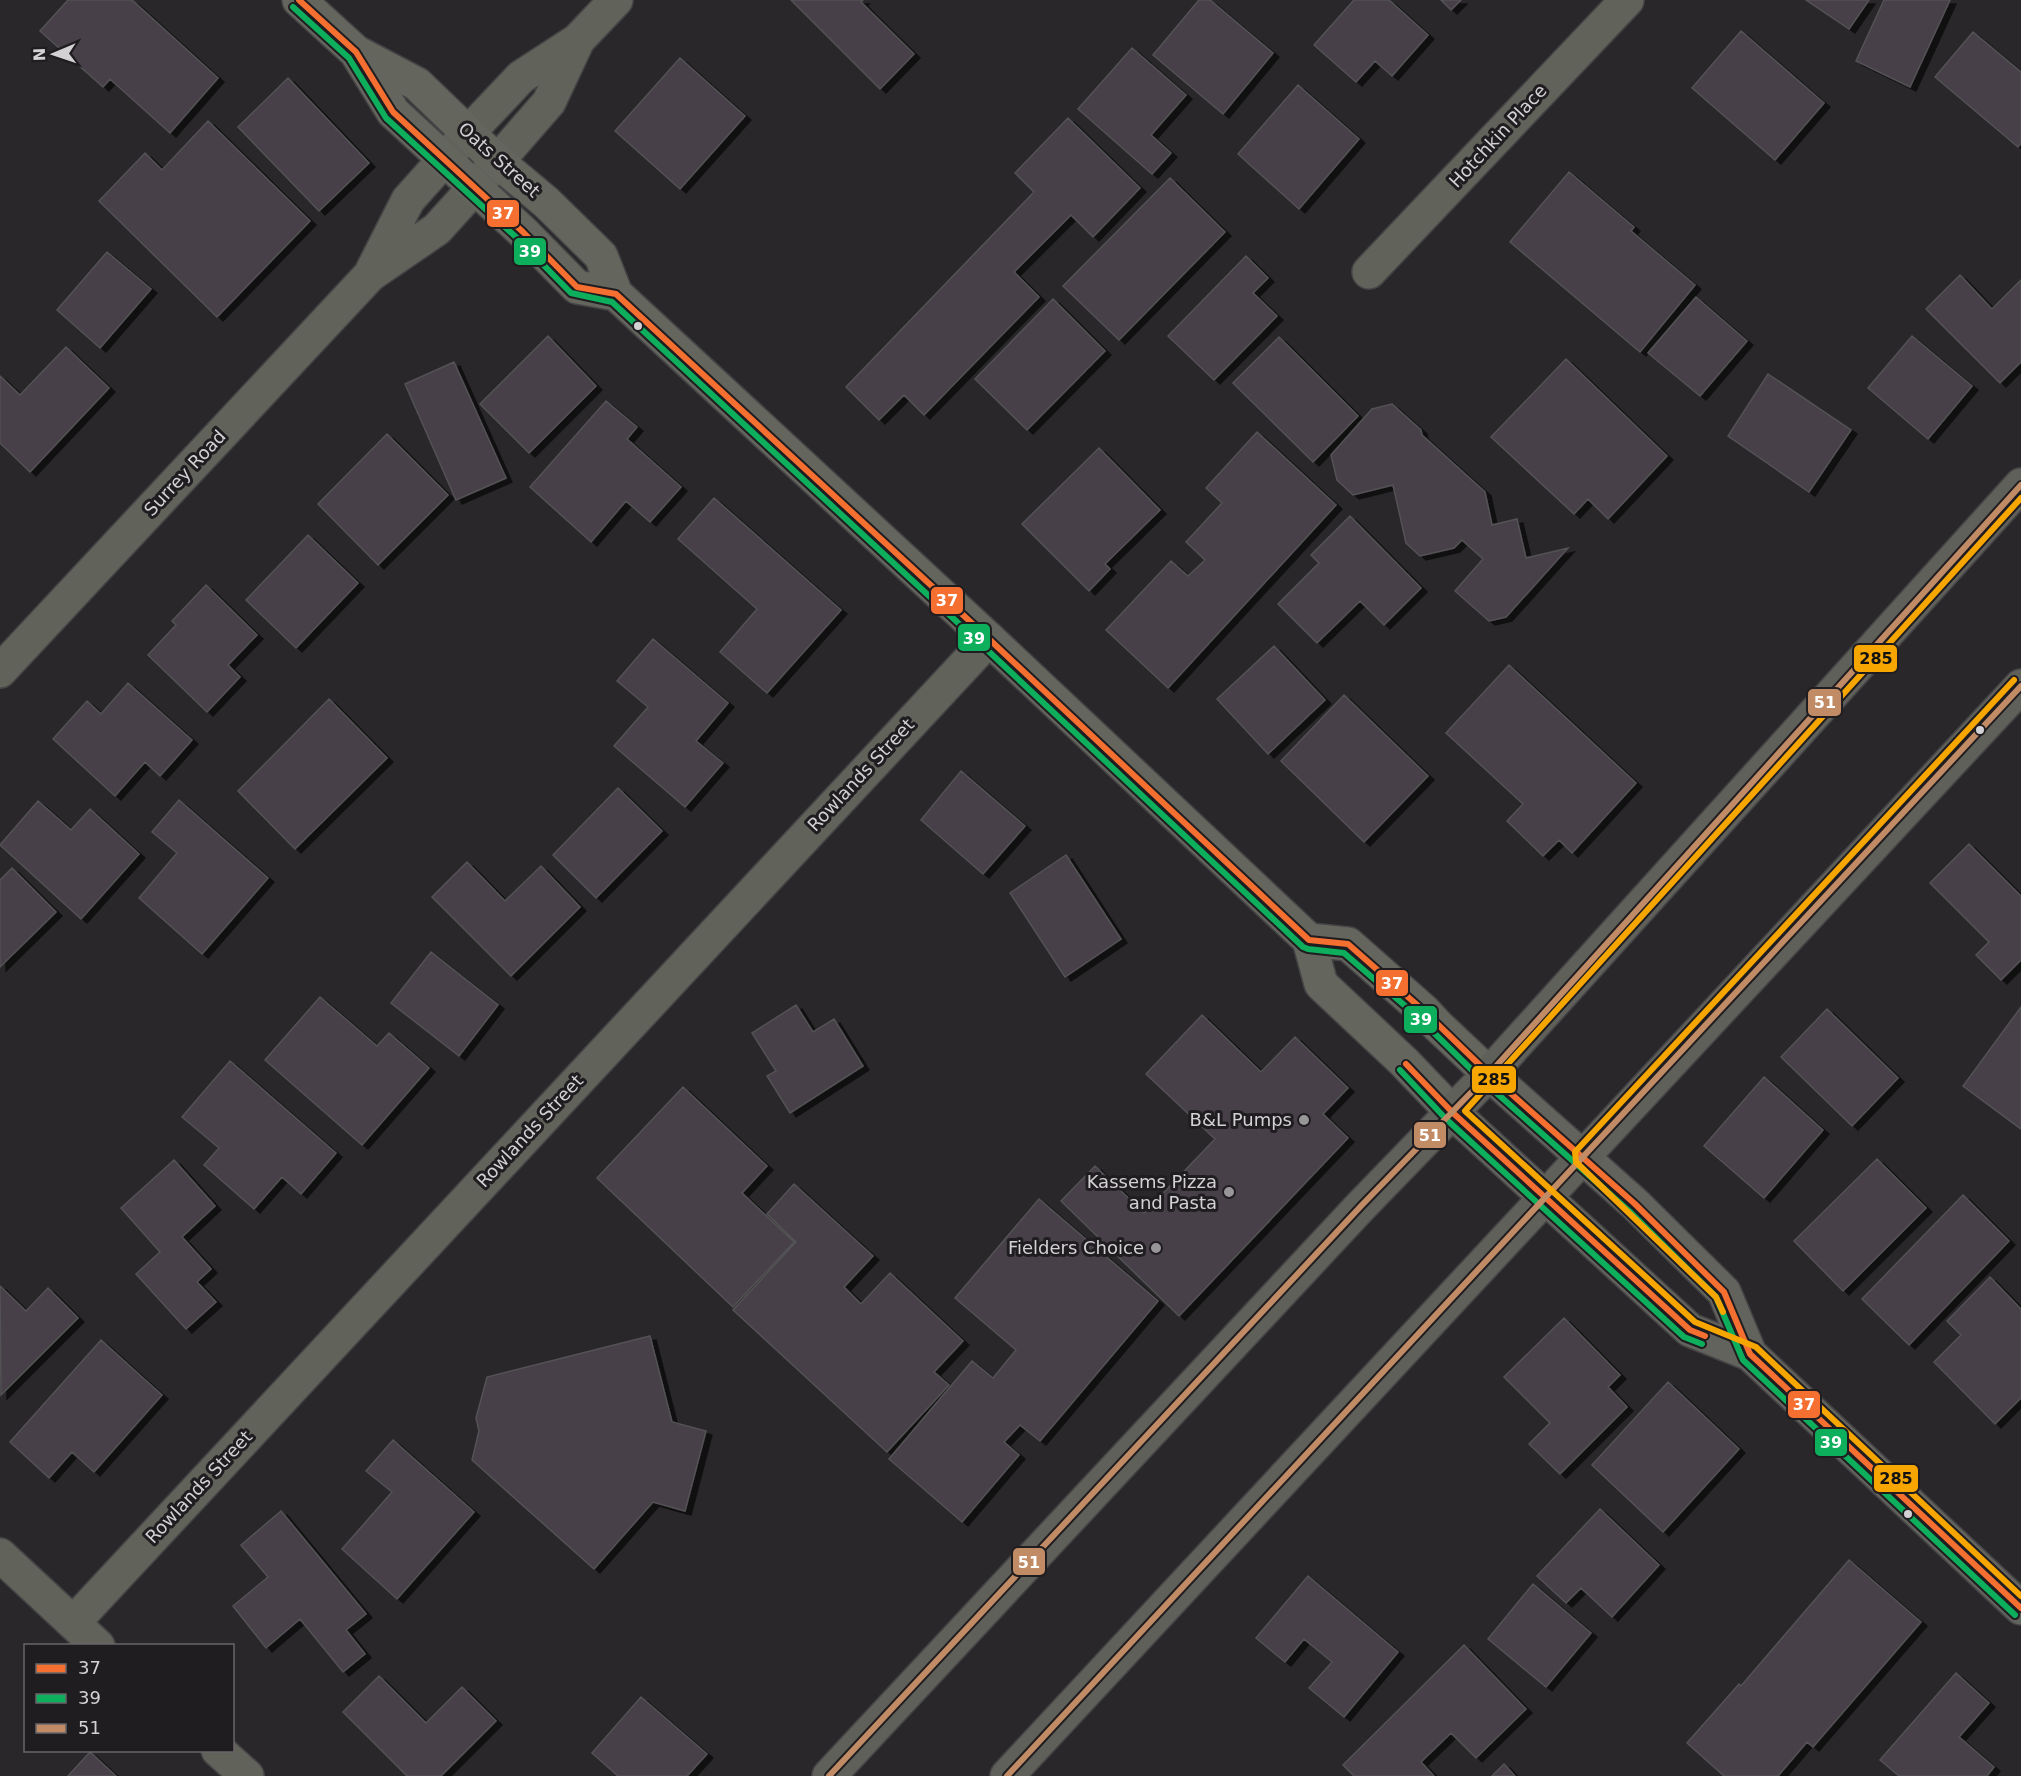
<svg xmlns="http://www.w3.org/2000/svg" width="2021" height="1776" font-family="'DejaVu Sans',sans-serif">
  <style>
    .building { fill: #473f49; stroke: #535254; stroke-width: 1.5; filter: url(#shadow) }
    .lines { fill: none; stroke-linecap: round; stroke-linejoin: round }
    .street-casing { stroke: #444345; stroke-width: 36 }
    .secondary-casing { stroke: #444345; stroke-width: 36 }
    .primary-casing { stroke: #444345; stroke-width: 36 }
    .highway-casing { stroke: #444345; stroke-width: 36 }
    .street { stroke: #61635b; stroke-width: 33 }
    .secondary { stroke: #64665e; stroke-width: 33 }
    .primary { stroke: #62635d; stroke-width: 33 }
    .highway { stroke: #5f605a; stroke-width: 33 }
    .bus-1-casing { stroke: #201d21; stroke-width: 10 }
    .bus-2-casing { stroke: #201d21; stroke-width: 10 }
    .bus-3-casing { stroke: #201d21; stroke-width: 10 }
    .bus-4-casing { stroke: #201d21; stroke-width: 10 }
    .bus-1 { stroke: #f46f30; stroke-width: 6 }
    .bus-2 { stroke: #0daf5c; stroke-width: 6 }
    .bus-3 { stroke: #c18c65; stroke-width: 6 }
    .bus-4 { stroke: #f7a600; stroke-width: 6 }
    .bus-dot { fill: #d4d1d5; stroke: #201d21; stroke-width: 2 }
    .poi-dot { fill: #989699; stroke: #201d21; stroke-width: 2 }
    .labels { text-anchor: middle; stroke-width: 6; stroke-linejoin: round; paint-order: stroke }
    .street-label { font-size: 18px; fill: #d4d1d5; stroke: #201d21 }
    .poi-label { font-size: 18px; fill: #d4d1d5; stroke: #201d21; text-anchor: end }
    .line-badge { stroke: #201d21; stroke-width: 2 }
    .badge-label { font-size: 16px; text-anchor: middle; font-weight: bold; fill: #fff }
    .pale-badge-label { font-size: 16px; text-anchor: middle; font-weight: bold; fill: #111 }
  </style>
  <defs>
    <filter id="shadow"><feDropShadow dx="6" dy="4" stdDeviation="0" flood-color="#0009"/></filter>
  </defs>
  <rect width="100%" height="100%" fill="#29272a"/>
  <path class="building" d="M68 0H132L218 78 170 133 110 79 103 87 40 31Z
    M791 0H863L861 2 914 54 880 89Z
    M1199 0H1210L1273 53 1223 114 1153 55Z
    M1354 0H1389L1428 35 1392 76 1375 61 1356 82 1314 45Z
    M1441 0H1461L1451 10Z
    M1806 0H1869L1849 29Z
    M1884 0H1950L1910 87 1856 61Z
    M1741 31 1824 103 1775 160 1692 88Z
    M1973 32 2021 72V143L2018 147 1935 77Z
    M1132 48 1186 95 1151 135 1171 153 1152 174 1078 109Z
    M680 58 745 116 680 189 615 131Z
    M288 78 369 163 319 211 238 127Z
    M1298 85 1359 139 1299 209 1238 154Z
    M1068 118 1140 188 1093 237 1071 215 1014 272 1039 297 924 415 904 395 879 420 846 387 1034 192 1015 173Z
    M208 121 310 221 217 317 99 201 145 153 162 170Z
    M1569 172 1634 227 1631 231 1695 285 1640 352 1510 242Z
    M1170 178 1225 232 1119 340 1063 286Z
    M107 252 151 289 100 348 57 310Z
    M1246 256 1268 278 1253 293 1277 316 1214 380 1168 336Z
    M1960 275 1992 309 2021 280V362L2000 383 1926 309Z
    M1696 297 1747 341 1700 396 1648 353Z
    M1053 299 1105 351 1027 430 975 379Z
    M548 336 596 386 529 453 480 404Z
    M1912 336 1972 386 1928 439 1868 388Z
    M1279 337 1358 416 1313 462 1233 383Z
    M66 347 109 388 30 472 0 443V376L20 395Z
    M1566 359 1667 456 1608 519 1588 499 1574 514 1491 437Z
    M454 362 506 478 456 500 405 384Z
    M1768 374 1851 430 1809 492 1728 436Z
    M606 401 637 427 627 439 681 487 650 522 626 501 591 542 530 487Z
    M1392 404 1421 430 1422 435 1485 492 1492 525 1517 519 1526 558 1568 548 1506 617 1489 621 1455 591 1483 559 1462 540 1454 548 1420 556 1406 543 1393 485 1353 495 1337 480 1331 455 1372 409Z
    M1257 432 1336 505 1168 688 1106 630 1171 561 1188 576 1205 560 1186 542 1222 503 1206 488Z
    M387 434 448 495 378 565 318 504Z
    M1099 448 1160 510 1105 564 1110 569 1089 591 1022 524Z
    M714 498 841 610 767 693 720 652 757 609 678 539Z
    M1350 516 1421 588 1384 625 1360 601 1317 643 1278 604 1319 563 1311 555Z
    M308 535 358 583 296 648 246 600Z
    M206 585 257 635 228 665 240 677 207 712 148 655 176 625 172 621Z
    M653 639 728 703 696 741 723 763 685 807 614 746 648 707 617 681Z
    M1274 646 1325 700 1268 754 1217 699Z
    M1509 665 1636 783 1572 853 1559 840 1543 856 1507 821 1523 804 1446 733Z
    M128 683 192 740 160 776 145 762 115 796 53 739 87 701 101 714Z
    M1344 695 1428 776 1364 842 1281 761Z
    M329 699 387 758 295 849 238 791Z
    M961 771 1025 826 983 874 921 820Z
    M618 788 662 831 596 898 553 855Z
    M179 800 268 878 202 954 139 898 177 853 152 832Z
    M38 801 71 830 90 809 139 854 81 919 0 845Z
    M1969 844 2021 896V960L2001 980 1976 955 1989 942 1930 883Z
    M1066 855 1121 939 1065 977 1010 893Z
    M467 862 505 901 541 866 580 907 511 976 432 897Z
    M12 868 56 912 0 967V880Z
    M431 952 498 1005 459 1056 391 1003Z
    M320 997 377 1046 389 1033 429 1068 362 1145 265 1060Z
    M796 1005 813 1032 834 1019 863 1066 790 1113 767 1076 776 1071 752 1033Z
    M2021 1007V1129L1963 1086Z
    M1827 1009 1898 1078 1852 1126 1781 1057Z
    M1202 1015 1261 1072 1295 1037 1348 1088 1323 1114 1348 1138 1179 1316 1061 1201 1095 1166 1144 1213 1215 1139 1146 1074Z
    M230 1061 336 1153 301 1194 282 1177 254 1209 204 1165 219 1148 182 1117Z
    M1764 1077 1823 1130 1764 1198 1704 1146Z
    M683 1087 767 1166 742 1193 794 1242 733 1307 597 1178Z
    M1877 1159 1926 1208 1843 1291 1794 1241Z
    M174 1160 215 1206 182 1237 211 1269 197 1282 216 1302 186 1329 136 1274 160 1252 121 1208Z
    M794 1184 873 1256 844 1287 861 1304 890 1273 963 1341 934 1372 949 1385 887 1452 733 1310 796 1242 767 1214Z
    M1963 1195 2009 1241 1909 1345 1862 1299Z
    M1039 1199 1158 1301 1040 1441 1020 1425 1004 1442 1019 1455 962 1522 889 1459 972 1361 993 1378 1016 1350 955 1298Z
    M1990 1277 2021 1309V1398L1995 1424 1934 1362 1961 1335 1947 1321Z
    M0 1286 26 1311 48 1288 78 1318 1 1395Z
    M1564 1318 1620 1375 1608 1387 1627 1407 1560 1474 1529 1444 1550 1423 1504 1377Z
    M650 1336 672 1422 706 1431 685 1511 653 1502 594 1569 472 1460 479 1431 476 1418 487 1377Z
    M101 1340 162 1395 94 1472 72 1452 49 1478 10 1442Z
    M1668 1382 1739 1449 1663 1532 1592 1465Z
    M393 1440 474 1512 397 1599 342 1549 392 1492 366 1471Z
    M1600 1509 1659 1565 1612 1617 1581 1588 1566 1603 1537 1576Z
    M281 1511 366 1614 346 1630 365 1654 343 1672 300 1619 266 1648 233 1606 268 1577 241 1545Z
    M1849 1560 1921 1622 1813 1747 1807 1742 1778 1776H1724L1687 1743 1739 1684 1741 1686Z
    M1308 1576 1398 1652 1344 1717 1309 1688 1332 1662 1304 1639 1285 1662 1256 1638Z
    M1533 1584 1591 1633 1546 1687 1488 1639Z
    M1464 1645 1526 1709 1476 1758 1451 1733 1421 1762 1434 1776H1354L1343 1765Z
    M1956 1673 1989 1703 1959 1737 1994 1767 1987 1776H1899L1880 1760Z
    M379 1676 426 1723 462 1687 496 1721 441 1776H407L343 1712Z
    M641 1697 707 1754 687 1776H618L592 1753Z
    M90 1752 116 1776H68Z
    M1504 1764 1515 1776H1492Z"/>
  <g class="lines">
    <defs>
      <path id="street" d="M372 271 408 200 468 133 521 77 578 40 616 0
        M1369 272 1627 0
        M0 671 370 275 437 229 475 187 549 102 578 40
        M0 1555 98 1646
        M73 1623 989 639
        M218 1750 247 1776"/>
      <path id="secondary" d="M299 0 356 52 417 84 497 161 547 203 601 256 616 294 989 639 1309 940 1321 984 1404 1062 1452 1112
        M356 52 393 112 523 232 577 287 616 294
        M1309 940 1348 944 1424 1011 1438 1026 1489 1074"/>
      <path id="primary" d="M1489 1074 1635 1204 1724 1292 1750 1354
        M1452 1112 1690 1330 1750 1354 2021 1608"/>
      <path id="highway" d="M829 1776 1361 1206 1489 1074 2021 485
        M1007 1776 2021 686"/>
    </defs>
    <use href="#street" class="street-casing"/>
    <use href="#secondary" class="secondary-casing"/>
    <use href="#primary" class="primary-casing"/>
    <use href="#highway" class="highway-casing"/>
    <use href="#street" class="street"/>
    <use href="#secondary" class="secondary"/>
    <use href="#primary" class="primary"/>
    <use href="#highway" class="highway"/>
    <defs>
      <path id="bus-1" d="M299 0 356 52 393 112 523 232 577 287 616 294 989 639 1309 940 1348 944 1424 1011 1489 1074 1635 1204 1724 1292 1750 1354 2021 1608
        M1406 1064 1452 1112 1690 1330 1705 1336"/>
      <path id="bus-2" d="M293 7 349 58 386 118 517 238 571 293 612 302 983 646 1303 947 1308 949 1344 953 1418 1017 1483 1081 1629 1211 1716 1297 1743 1360 2015 1615
        M1400 1070 1446 1119 1684 1337 1702 1344"/>
      <path id="bus-3" d="M829 1776 1361 1206 1489 1074 2021 485
        M1007 1776 2021 686"/>
      <path id="bus-4" d="M2021 498 1465 1111 1695 1322 1756 1347 2021 1596
        M1723 1312 1716 1297 1576 1162 1575 1152 2014 680"/>
    </defs>
    <use href="#bus-1" class="bus-1-casing"/>
    <use href="#bus-2" class="bus-2-casing"/>
    <use href="#bus-3" class="bus-3-casing"/>
    <use href="#bus-4" class="bus-4-casing"/>
    <use href="#bus-1" class="bus-1"/>
    <use href="#bus-2" class="bus-2"/>
    <use href="#bus-3" class="bus-3"/>
    <use href="#bus-4" class="bus-4"/>
  </g>
  <g class="bus-dot">
    <circle cx="638" cy="326" r="5"/>
    <circle cx="1980" cy="730" r="5"/>
    <circle cx="1908" cy="1514" r="5"/>
  </g>
  <g class="poi-dot">
    <circle cx="1304" cy="1120" r="6"/>
    <circle cx="1229" cy="1192" r="6"/>
    <circle cx="1156" cy="1248" r="6"/>
  </g>
  <g class="labels">
    <g class="street-label">
      <text transform="translate(1498 136) rotate(-47)" y="6">Hotchkin Place</text>
      <text transform="translate(499 160) rotate(42)" y="6">Oats Street</text>
      <text transform="translate(185 473) rotate(-47)" y="6">Surrey Road</text>
      <text transform="translate(861 775) rotate(-47)" y="6">Rowlands Street</text>
      <text transform="translate(530 1131) rotate(-47)" y="6">Rowlands Street</text>
      <text transform="translate(199 1487) rotate(-47)" y="6">Rowlands Street</text>
    </g>
    <g class="poi-label">
      <text x="1292" y="1126">B&amp;L Pumps</text>
      <text x="1217" y="1188">Kassems Pizza<tspan x="1217" dy="21">and Pasta</tspan></text>
      <text x="1144" y="1254">Fielders Choice</text>
    </g>
  </g>
  <g class="line-badge">
    <rect x="486" y="199" width="34" height="29" rx="6" fill="#f46f30"/>
    <rect x="513" y="237" width="34" height="29" rx="6" fill="#0daf5c"/>
    <rect x="930" y="586" width="34" height="29" rx="6" fill="#f46f30"/>
    <rect x="957" y="623" width="34" height="29" rx="6" fill="#0daf5c"/>
    <rect x="1853" y="644" width="45" height="29" rx="6" fill="#f7a600"/>
    <rect x="1807" y="688" width="35" height="29" rx="6" fill="#c18c65"/>
    <rect x="1375" y="969" width="34" height="28" rx="6" fill="#f46f30"/>
    <rect x="1403" y="1005" width="35" height="29" rx="6" fill="#0daf5c"/>
    <rect x="1471" y="1065" width="46" height="29" rx="6" fill="#f7a600"/>
    <rect x="1413" y="1121" width="34" height="28" rx="6" fill="#c18c65"/>
    <rect x="1787" y="1390" width="34" height="29" rx="6" fill="#f46f30"/>
    <rect x="1814" y="1428" width="34" height="29" rx="6" fill="#0daf5c"/>
    <rect x="1873" y="1464" width="46" height="29" rx="6" fill="#f7a600"/>
    <rect x="1012" y="1547" width="34" height="29" rx="6" fill="#c18c65"/>
  </g>
  <g class="badge-label">
    <text x="503" y="219">37</text>
    <text x="530" y="257">39</text>
    <text x="947" y="606">37</text>
    <text x="974" y="644">39</text>
    <text x="1825" y="708">51</text>
    <text x="1392" y="989">37</text>
    <text x="1421" y="1025">39</text>
    <text x="1430" y="1141">51</text>
    <text x="1804" y="1410">37</text>
    <text x="1831" y="1448">39</text>
    <text x="1029" y="1568">51</text>
  </g>
  <g class="pale-badge-label">
    <text x="1876" y="664">285</text>
    <text x="1494" y="1085">285</text>
    <text x="1896" y="1484">285</text>
  </g>
  <rect x="24" y="1644" width="210" height="108" fill="#201d21" stroke="#686569" stroke-width="1.5"/>
  <rect x="36" y="1664" width="30" height="9" fill="#f46f30" stroke="#686569" stroke-width="1.5"/>
  <text x="78" y="1674" font-size="18" fill="#d4d1d5">37</text>
  <rect x="36" y="1694" width="30" height="9" fill="#0daf5c" stroke="#686569" stroke-width="1.5"/>
  <text x="78" y="1704" font-size="18" fill="#d4d1d5">39</text>
  <rect x="36" y="1724" width="30" height="9" fill="#c18c65" stroke="#686569" stroke-width="1.5"/>
  <text x="78" y="1734" font-size="18" fill="#d4d1d5">51</text>
  <g transform="translate(54 54) rotate(268)" stroke="#201d21" stroke-width="4.5" paint-order="stroke">
  <path d="M0-4.5L10 22L0 15L-10 22Z" fill="#d4d1d5"/>
  <text y="-9" font-size="16" font-weight="bold" text-anchor="middle" fill="#d4d1d5">N</text>
  </g>
</svg>
